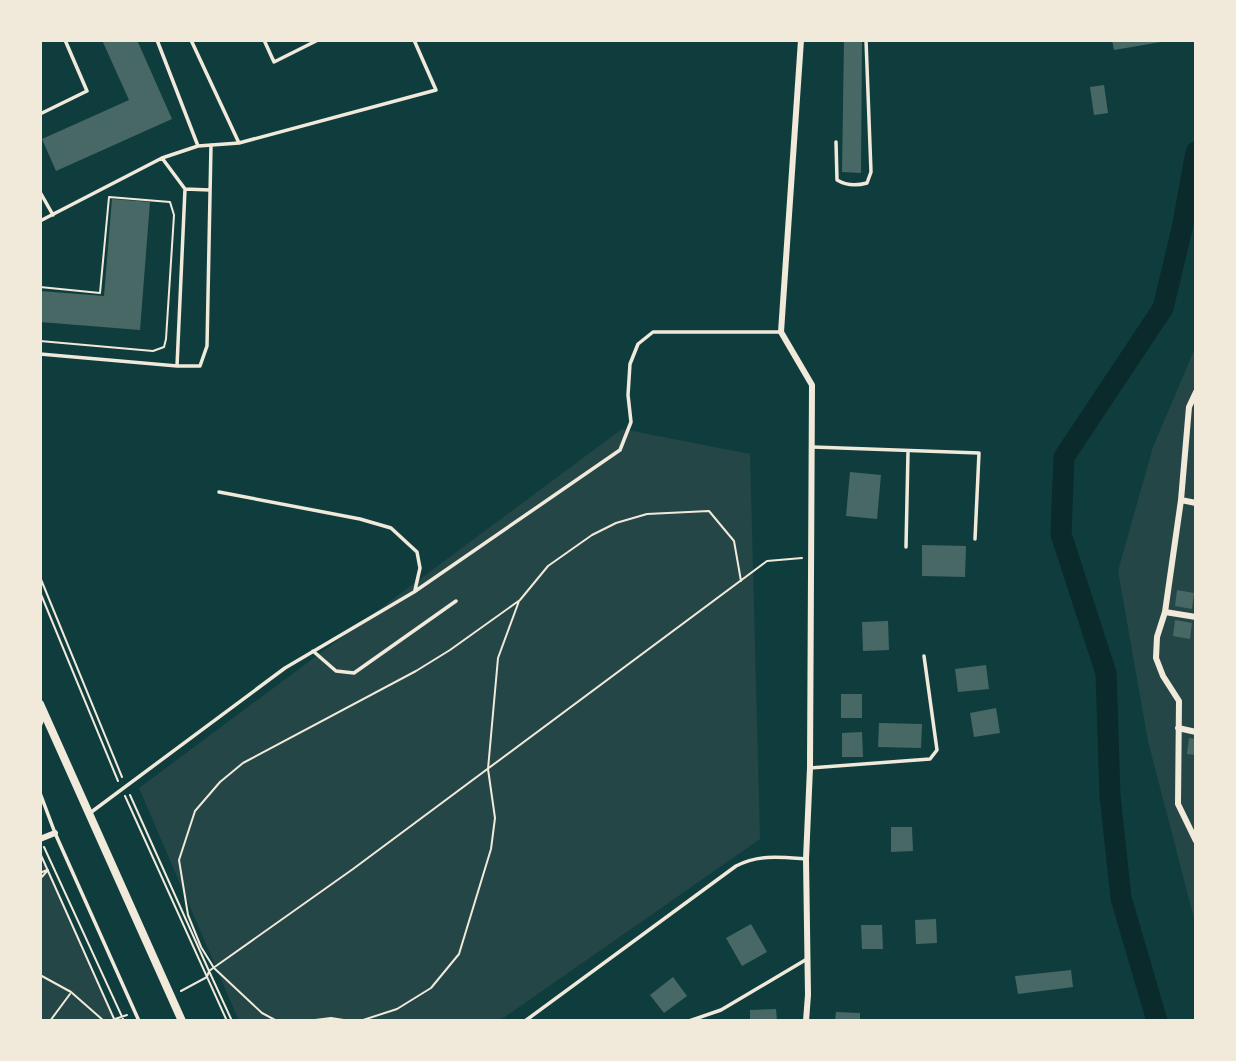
<svg xmlns="http://www.w3.org/2000/svg" width="1236" height="1061" font-family="'PT Sans Narrow',sans-serif">
  <style>
    .green { fill: #244646 }
    .lines { fill: none; stroke-linecap: round; stroke-linejoin: round }
    .river { stroke: #0a2a2b; stroke-width: 21 }
    .building { fill: #486865 }
    .path { stroke: #f1e9da; stroke-width: 2 }
    .service { stroke: #f1e9da; stroke-width: 3.5 }
    .minor { stroke: #f1e9da; stroke-width: 6 }
    .tertiary { stroke: #f1e9da; stroke-width: 8 }
  </style>
  <rect width="100%" height="100%" fill="#0f3d3e"/>
  <path class="green" d="M1196 346V926L1148 741 1118 571 1153 447Z
    M622 429 750 454 760 839 499 1021H239L139 788Z
    M45 864 115 1021H40V866Z"/>
  <g class="lines">
    <path class="river" d="M1157 1021 1121 898 1110 795 1106 673 1061 534 1064 457 1163 308 1182 229 1196 152"/>
  </g>
  <path class="building" d="M102 40H137L172 119 56 171 42 139 129 100Z
    M844 40H862L861 173 842 172Z
    M1112 40H1160L1161 42 1114 50Z
    M1104 85 1108 113 1094 115 1090 87Z
    M112 199 150 202 140 330 40 322V291L104 296Z
    M850 472 881 475 877 519 846 516Z
    M922 545 966 546 965 577 922 576Z
    M1177 590 1194 593 1192 609 1175 606Z
    M1175 620 1192 623 1190 639 1173 636Z
    M888 621 889 650 863 651 862 622Z
    M986 665 989 689 958 692 955 669Z
    M841 694H862V718H841Z
    M996 708 1000 733 974 737 970 713Z
    M879 723 922 724 921 748 878 747Z
    M862 732 863 757H842V733Z
    M1189 738 1196 739V755L1187 754Z
    M891 827H912L913 851 891 852Z
    M936 919 937 943 916 944 915 920Z
    M751 924 767 952 742 966 726 938Z
    M861 925H882L883 949H862Z
    M1071 970 1073 987 1018 994 1015 976Z
    M673 977 687 996 664 1013 650 995Z
    M776 1009 777 1021H750V1010Z
    M836 1012 860 1013V1021H835Z"/>
  <g class="lines">
    <path class="path" d="M40 287 100 293 109 197 170 202 174 215 166 339 164 347 153 351 40 341
      M40 577 122 777
      M40 592 118 781
      M130 795 209 971 207 977 181 991
      M125 796 227 1021
      M44 847 124 1021
      M40 853 115 1021
      M40 873 47 870
      M40 879 48 870
      M40 975 71 992 104 1021
      M115 1019 127 1015
      M50 1021 70 994
      M232 1021 209 971 353 869 767 561 802 558
      M277 1021 262 1013 214 968 201 947 188 915 179 860 195 811 220 782 243 763 416 671 450 650 520 600 548 566 592 535 616 523 647 514 709 511 734 541 741 581
      M307 1021 331 1018 350 1021
      M360 1021 397 1009 431 988 459 954 491 849 495 818 488 769 498 658 519 601"/>
    <path class="service" d="M191 40 239 143
      M264 40 274 62 318 40
      M40 114 87 91 65 40
      M836 142 837 180C847 186 856 186 867 183L871 172 866 40
      M198 146 239 143 436 90 414 40
      M185 189 210 190
      M40 192 53 215
      M40 221 162 158 198 146 157 40
      M40 354 177 366 185 189 162 158
      M177 366H200L207 346 211 145
      M813 447 979 453 975 539
      M219 492 360 519 391 528 417 552 420 568 415 590
      M906 547 908 452
      M313 651 336 671 354 673 456 601
      M40 726 44 716
      M810 768 930 759 937 750 924 656
      M40 793 55 833 139 1021
      M90 813 285 668 414 592 620 450 631 422 628 395 630 364 638 344 653 332H781
      M525 1021 736 866C759 854 781 857 806 859
      M689 1021 721 1010 807 959"/>
    <path class="minor" d="M801 40 781 332 812 385 810 768 806 859 808 995 806 1021
      M1196 392 1189 407 1181 500 1165 612 1157 637 1156 658 1163 676 1179 701 1178 804 1196 841
      M1181 500 1196 503
      M1165 612 1196 617
      M1178 728 1196 732
      M40 839 55 833"/>
    <path class="tertiary" d="M40 704 182 1021"/>
  </g>
  <rect width="1236" height="1061" fill="none" stroke="#f1e9da" stroke-width="84"/>
</svg>
